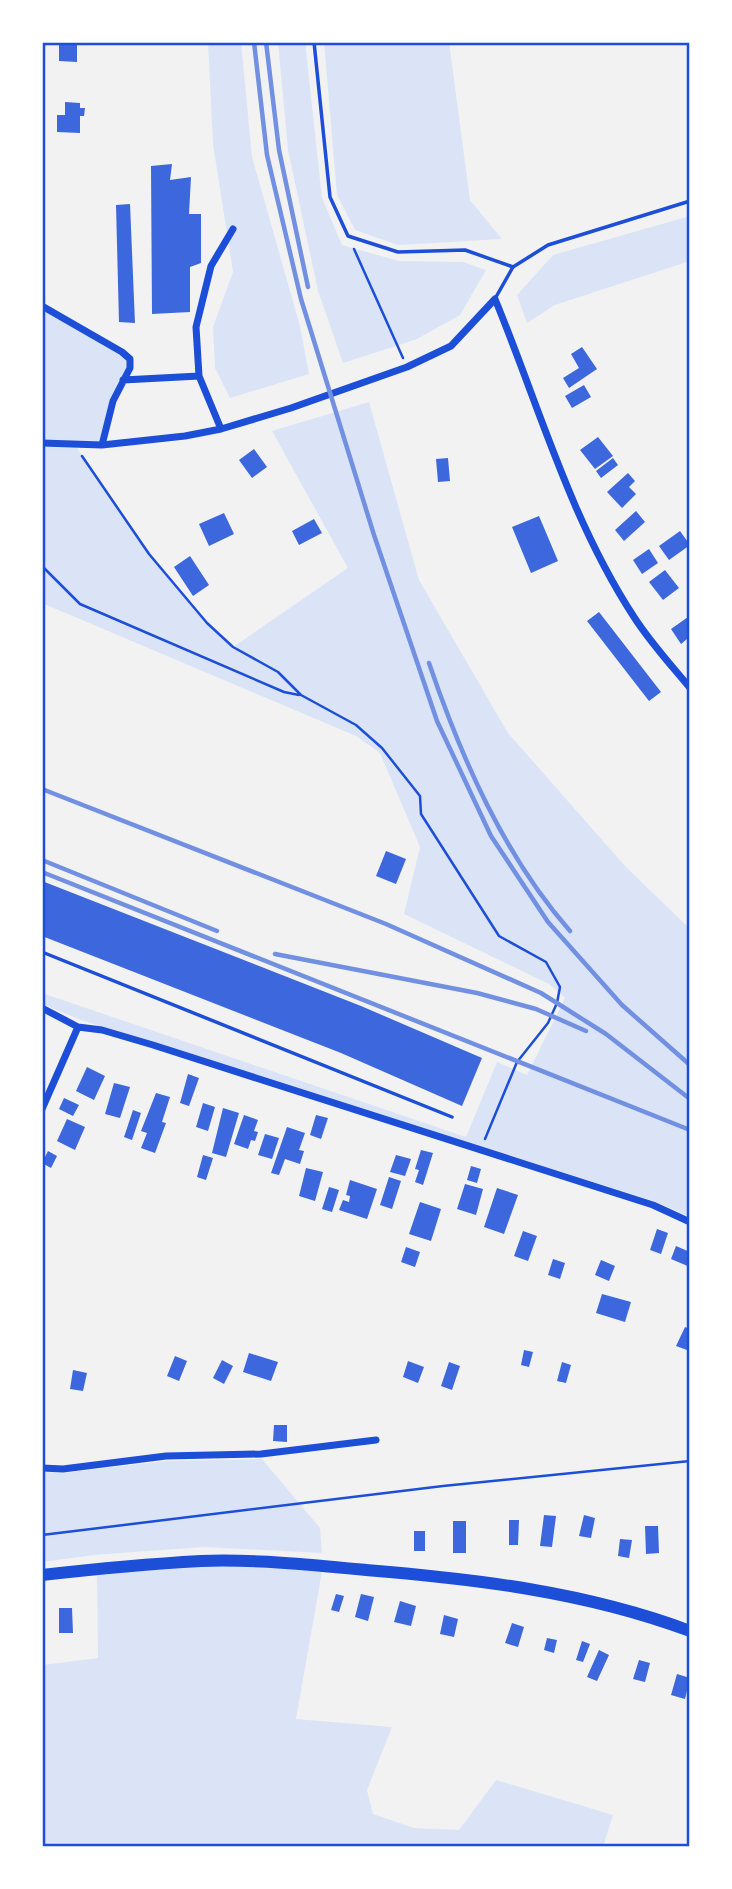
<svg xmlns="http://www.w3.org/2000/svg" width="732" height="1889" font-family="'Times New Roman',serif">
  <style>
    .green { fill: #dbe4f7 }
    .building { fill: #3d67dc }
    .lines { fill: none; stroke-linecap: round; stroke-linejoin: round }
    .path { stroke: #1d4ed8; stroke-width: 2.5 }
    .service { stroke: #1d4ed8; stroke-width: 3.5 }
    .minor { stroke: #1d4ed8; stroke-width: 7 }
    .primary { stroke: #1d4ed8; stroke-width: 12 }
    .rail { stroke: #7290e2; stroke-width: 4.5 }
    .neatline { fill: none; stroke: #1d4ed8; stroke-width: 2.5 }
  </style>
  <rect width="100%" height="100%" fill="#f2f2f2"/>
  <path class="green" d="M208 42H241L252 157 300 326 309 374 230 398 215 368 213 327 233 272 213 144Z
    M278 42H305L322 198 342 245 399 261 463 262 486 270 460 315 417 339 343 363 318 291 288 150Z
    M324 42H449L470 200 502 239 398 245 355 230 337 195Z
    M690 216V261L555 305 527 323 517 295 553 255Z
    M42 306 130 359 102 445H75C123 516 170 587 233 647L348 568 272 431 369 402 419 580 508 733 625 866 690 929V1217L654 1201 81 1020 42 1004V993L466 1137 497 1062 527 1075 565 998 549 984 404 914 420 847 380 753 356 736 42 603Z
    M262 1459 320 1528 322 1553 204 1547 94 1555 42 1562V1472L63 1473 167 1461Z
    M204 1561 323 1566 296 1719 392 1727 367 1790 373 1814 414 1828 459 1830 496 1780 613 1815 603 1847H42V1665L98 1658 97 1569Z"/>
  <path class="building" d="M59 42H77V62L59 61Z
    M65 102 80 103V108H85L84 116H80V133L57 132V115H65Z
    M172 164 170 180 191 177 189 214H201V263L190 267V312L152 314 151 166Z
    M130 204 135 323 119 322 116 205Z
    M582 347 597 369 569 388 563 378 579 368 571 354Z
    M584 385 591 397 572 408 565 396Z
    M598 437 613 456 595 469 580 450Z
    M254 449 267 467 252 478 239 460Z
    M448 458 450 481 438 482 436 459Z
    M613 458 618 465 601 478 596 471Z
    M628 473 635 481 629 487 636 494 622 508 607 492Z
    M636 511 645 522 624 541 615 530Z
    M224 513 234 534 209 546 199 524Z
    M539 516 558 561 531 573 512 527Z
    M314 519 322 533 299 545 292 531Z
    M680 531 690 545 669 560 659 546Z
    M649 549 658 563 642 574 633 560Z
    M190 556 209 585 193 596 174 567Z
    M665 570 679 588 663 600 649 582Z
    M599 612 661 692 649 701 587 621Z
    M688 617 690 642 687 639 681 644 671 629Z
    M386 851 406 859 396 884 376 876Z
    M42 881 361 1006 482 1058 462 1106 341 1053 42 936Z
    M87 1067 105 1076 94 1100 76 1091Z
    M188 1074 199 1078 189 1106 180 1103Z
    M114 1083 130 1087 120 1118 105 1114Z
    M156 1093 170 1097 162 1122 166 1123 155 1153 141 1148 147 1133 141 1131Z
    M64 1098 79 1105 73 1116 59 1109Z
    M203 1103 215 1107 208 1131 196 1127Z
    M223 1108 239 1113 226 1157 212 1153Z
    M133 1110 141 1113 132 1140 124 1137Z
    M244 1115 258 1120 254 1131 258 1132 255 1141 251 1140 248 1149 234 1144Z
    M316 1115 328 1118 321 1139 310 1135Z
    M67 1119 85 1127 75 1150 57 1141Z
    M287 1127 305 1133 299 1150 304 1151 300 1164 285 1159 279 1175 271 1173Z
    M265 1134 279 1138 272 1159 258 1155Z
    M421 1150 433 1153 423 1185 415 1182 419 1170 415 1169Z
    M48 1151 57 1156 51 1168 42 1163Z
    M203 1155 213 1158 206 1180 197 1177Z
    M396 1155 411 1159 405 1176 390 1172Z
    M471 1166 481 1169 477 1183 467 1180Z
    M306 1168 323 1172 315 1201 299 1196Z
    M389 1177 401 1181 392 1209 380 1205Z
    M350 1180 377 1189 367 1219 339 1210 343 1200 349 1202 350 1196 346 1195Z
    M465 1184 483 1189 476 1215 457 1209Z
    M329 1187 339 1190 332 1212 322 1209Z
    M497 1188 518 1195 504 1234 484 1227Z
    M420 1202 441 1209 431 1241 409 1234Z
    M657 1229 668 1233 661 1254 650 1250Z
    M523 1231 537 1236 528 1261 514 1256Z
    M676 1246 690 1252V1267L671 1259Z
    M406 1247 420 1252 415 1267 401 1262Z
    M553 1259 565 1263 560 1279 548 1275Z
    M601 1260 615 1266 609 1281 595 1275Z
    M602 1294 631 1302 625 1322 596 1313Z
    M685 1327 690 1329V1343L687 1350 676 1346Z
    M524 1350 533 1352 529 1367 521 1365Z
    M249 1353 278 1362 271 1381 243 1372Z
    M175 1356 187 1361 179 1381 167 1376Z
    M222 1360 233 1366 224 1384 213 1378Z
    M408 1361 424 1367 418 1383 403 1377Z
    M449 1362 460 1366 452 1390 441 1386Z
    M562 1362 571 1365 566 1383 557 1381Z
    M73 1370 87 1373 83 1391 70 1389Z
    M274 1425H287V1442L273 1441Z
    M544 1515 556 1516 552 1547 540 1546Z
    M584 1515 595 1518 591 1538 579 1536Z
    M509 1520H519L518 1545H509Z
    M453 1521H466V1553H453Z
    M645 1526H658L659 1553 646 1554Z
    M414 1531H425V1551H414Z
    M620 1539 632 1540 629 1558 618 1556Z
    M336 1594 344 1596 339 1612 331 1610Z
    M361 1594 374 1597 368 1621 355 1617Z
    M400 1601 416 1606 411 1626 394 1622Z
    M59 1608H72L73 1633H59Z
    M444 1615 458 1619 454 1637 440 1634Z
    M512 1623 524 1627 518 1647 505 1643Z
    M547 1638 557 1640 554 1653 544 1650Z
    M582 1641 590 1644 583 1662 576 1660Z
    M599 1650 609 1655 597 1681 587 1677Z
    M639 1660 650 1663 645 1682 633 1679Z
    M677 1674 690 1678 685 1699 671 1695Z"/>
  <g class="lines">
    <path class="path" d="M354 249 403 358
      M82 456 149 554 207 623 233 647 278 672 301 695 356 725 382 748 420 796 421 814 499 936 546 962 560 987 557 1003 548 1023 517 1062 485 1139
      M42 566 80 604 284 692 299 695
      M42 1535 443 1486 690 1461"/>
    <path class="service" d="M314 42 330 197 348 236 398 252 465 250 513 267
      M496 297 513 267 548 245 690 201
      M42 952 452 1117"/>
    <path class="minor" d="M42 306 122 352 130 359V368L113 401 102 445
      M123 380 199 376
      M221 429 199 376 196 327 211 266 233 229
      M42 443 102 445 185 436 221 429 291 408 407 367 451 346 495 299C539 406 570 519 634 617 650 642 671 665 690 688
      M42 1008 78 1027 102 1030 153 1045 653 1205 690 1222
      M42 1109 78 1027
      M42 1468 63 1469 166 1456 261 1454 376 1440"/>
    <path class="primary" d="M42 1575C95 1569 148 1564 201 1561 254 1559 314 1565 366 1570 476 1579 586 1592 690 1631"/>
    <path class="rail" d="M254 42 267 155 301 299 374 535 437 721 491 836 548 922 622 1005 690 1065
      M266 42 279 150 308 287
      M429 663C461 757 504 856 570 931
      M42 789 386 924 541 993 606 1034 690 1099
      M42 860 217 931
      M42 872 690 1130
      M275 954 477 993 536 1009 586 1031"/>
  </g>
  <rect width="732" height="1889" fill="none" stroke="#ffffff" stroke-width="88"/>
  <rect x="44" y="44" width="644" height="1801" class="neatline"/>
</svg>
